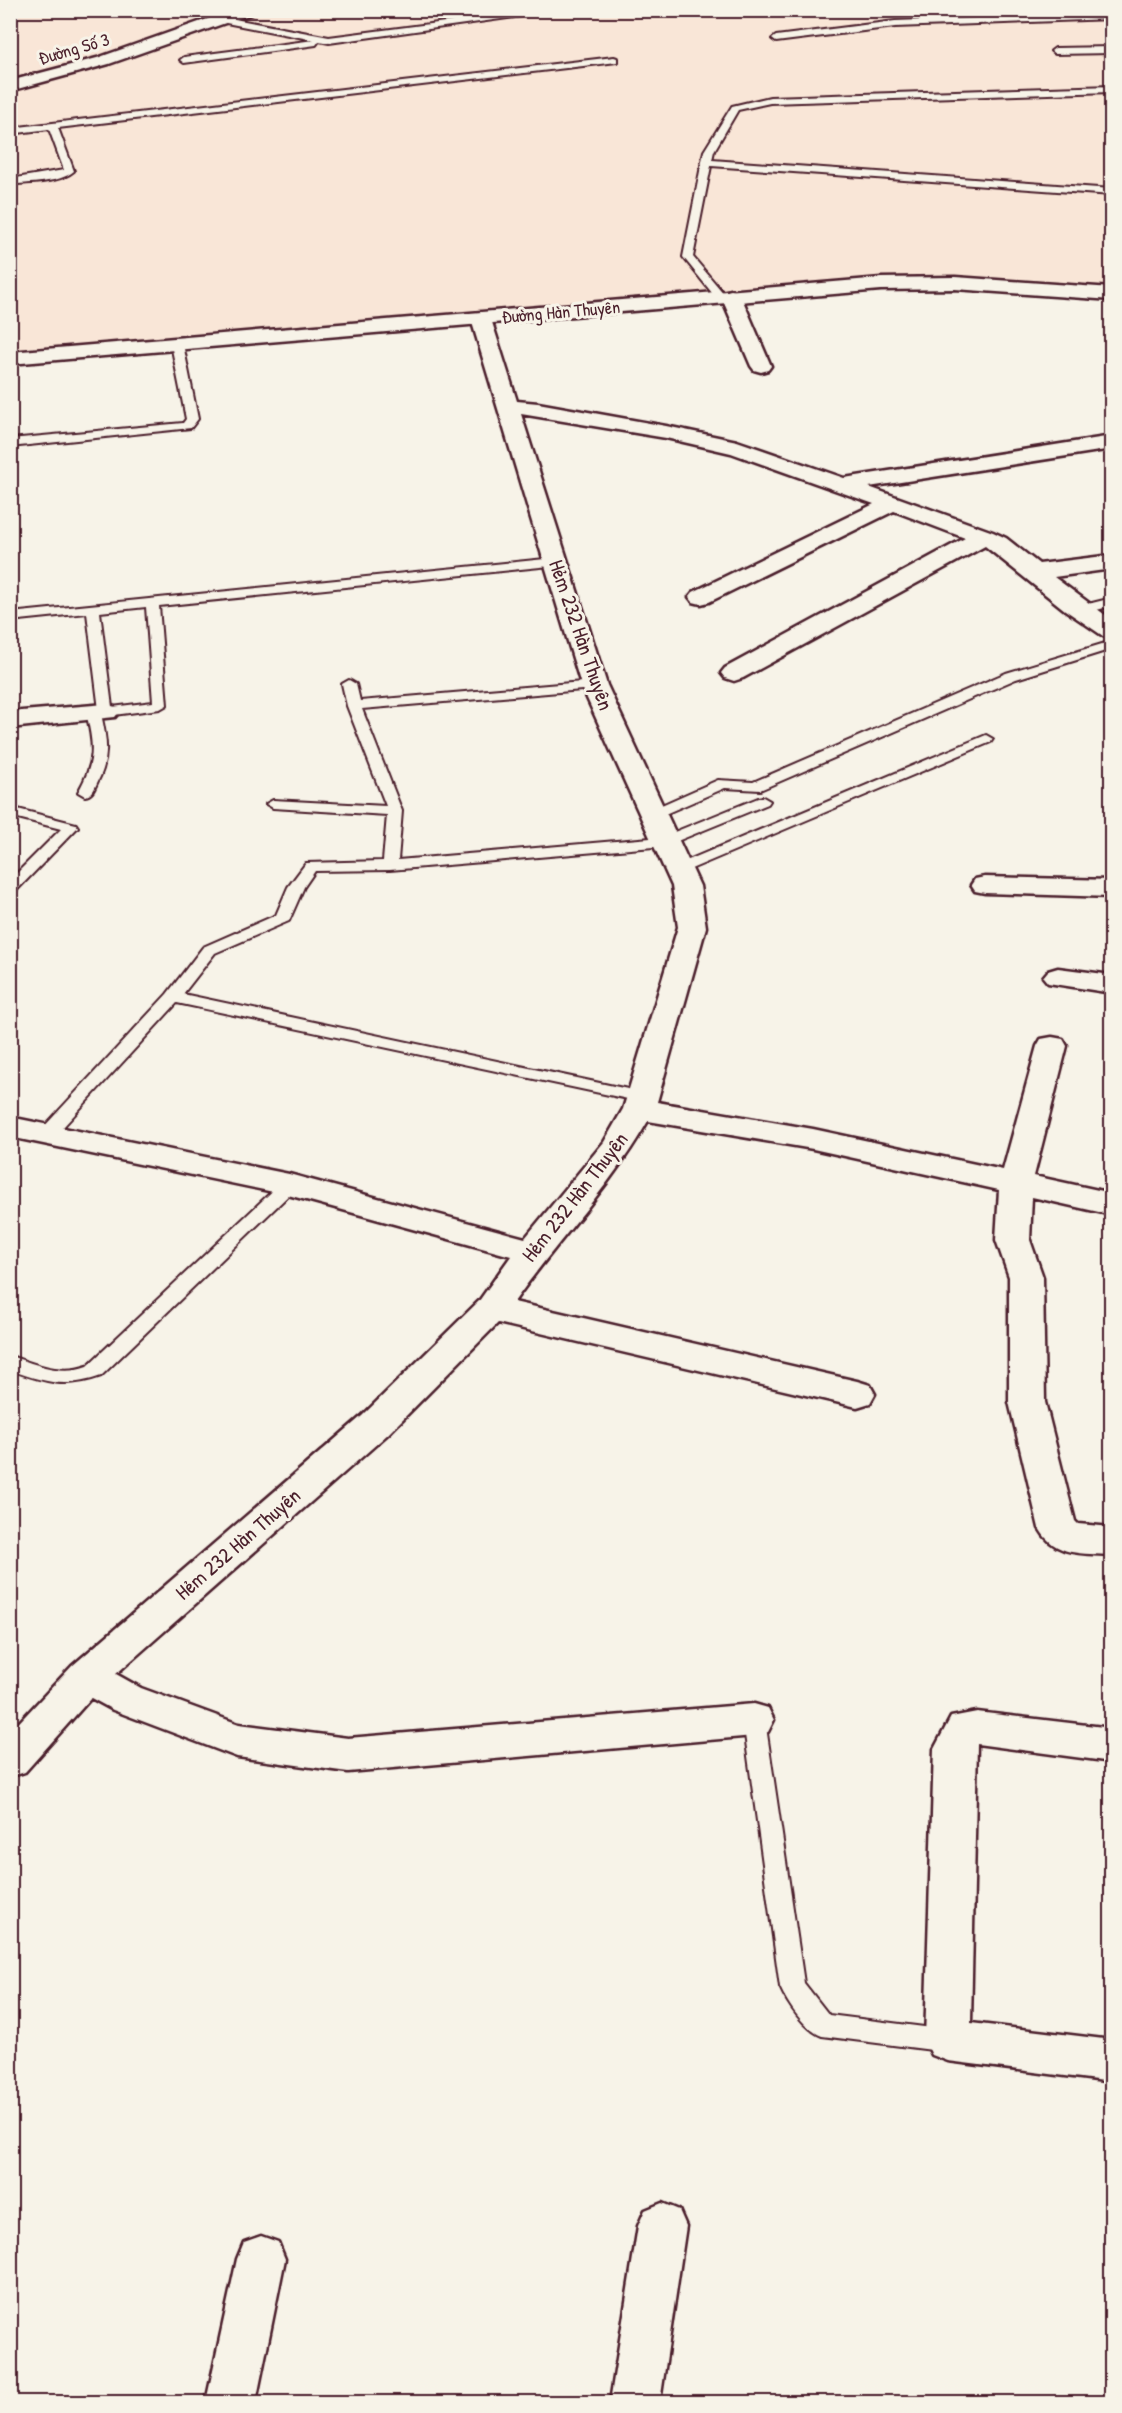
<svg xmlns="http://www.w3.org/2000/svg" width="1122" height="2413" font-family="'Patrick Hand',sans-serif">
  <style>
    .built { fill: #f9e6d7 }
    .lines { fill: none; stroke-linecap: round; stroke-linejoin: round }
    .service-casing { stroke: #4a1f2b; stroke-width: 4 }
    .minor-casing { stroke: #4a1f2b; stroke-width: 5 }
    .tertiary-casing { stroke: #4a1f2b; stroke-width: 5 }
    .service { fill: #f7f3e8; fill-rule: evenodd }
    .minor { fill: #f7f3e8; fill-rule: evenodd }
    .tertiary { fill: #f7f3e8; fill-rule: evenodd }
    .labels { text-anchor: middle; stroke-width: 6; stroke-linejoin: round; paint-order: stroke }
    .far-street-label { font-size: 18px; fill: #4a1f2b; stroke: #f7f3e8 }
    .street-label { font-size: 21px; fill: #4a1f2b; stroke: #f7f3e8 }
  </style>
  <rect width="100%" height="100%" fill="#f7f3e8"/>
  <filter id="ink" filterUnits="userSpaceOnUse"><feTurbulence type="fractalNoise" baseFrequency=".0167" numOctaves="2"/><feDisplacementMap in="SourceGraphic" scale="12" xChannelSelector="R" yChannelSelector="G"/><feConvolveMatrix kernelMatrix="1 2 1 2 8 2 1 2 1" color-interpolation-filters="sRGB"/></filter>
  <g filter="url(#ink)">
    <path class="built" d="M11 11H1111V289L954 277 883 278 11 352Z"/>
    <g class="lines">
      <defs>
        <path id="service" d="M10 10H19L10 14Z
          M538 10H565L329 43 319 41 316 45 184 63 180 60 184 57 314 40 221 22V18L224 17 329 37Z
          M1112 13V19L895 27 776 42 772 39 776 36 895 21Z
          M1112 47V53L1055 54 1051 51 1055 48Z
          M614 57 617 58V62L58 128 74 171C59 184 29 182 10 185V179L64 170 49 129 10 134V128Z
          M1112 86V92L770 103 738 110 714 151 712 160 1112 189V195L711 166 693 257 725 295V299H717L683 257 704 151 732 106 770 97Z
          M177 341 183 344 198 419 191 428 10 447V439L183 423 186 419 171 344Z
          M555 558 561 562 560 565 159 606 167 705 160 709 106 716 101 714C107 740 110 759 97 783 94 790 92 795 85 796L78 792C96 761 94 746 86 712L93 708 99 710 87 613 10 621V613ZM146 607 153 702 112 707 100 612Z
          M1112 598V606L1081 614 1074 610 1076 607Z
          M1112 641V649L1016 679 760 790 725 788 658 817 653 818 646 814 648 811 718 780 753 782 1006 673Z
          M349 680 356 684 360 701 594 681 601 685 594 689 362 709 402 811 398 860 662 837 758 798 763 797 770 801 768 804 665 846 390 870 315 871 304 887 289 921 215 953 183 994 642 1092 648 1093 651 1097 648 1101 642 1102 177 1003 53 1138H41L38 1134 41 1130 167 994 203 947 276 915 288 887 306 863 383 861 387 815 273 808 266 804 273 800 386 806 347 706 342 684Z
          M986 735 993 739 991 742 684 872 679 874 671 869 674 866Z
          M10 807 76 824 78 827 15 892 10 894V880L61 829 10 816Z
          M289 1179 295 1181 298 1185 295 1189 101 1376C65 1389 45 1382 10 1370V1356C36 1364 60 1376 87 1366L283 1181Z
          M754 1711 762 1714 765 1720 804 1983 829 2015 948 2030 957 2033 960 2041 957 2049 948 2052 822 2036C805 2030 787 2003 780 1987L743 1720 746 1714Z"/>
        <path id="minor" d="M233 10H256L254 13 109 64 10 91V81L97 58Z
          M731 290 738 292 741 296 771 366 768 370 761 372 754 370 751 366 721 296 724 292Z
          M481 313 488 315 491 319 517 401 538 403 666 426 737 441 844 478 1112 436V449L869 487 993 532 1006 538 1039 564 1112 555V569L1054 577 1112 620V638L1103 636 1065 610 985 546 743 678 734 681 725 678 721 673 725 668 965 538 894 511 709 602 701 604 693 602 689 597 693 592 874 504 731 453 666 438 521 414 607 685 700 886 706 927 657 1102 813 1129 1003 1170 1037 1046 1041 1039 1052 1037 1063 1039 1067 1046 1034 1176 1112 1193V1215L1032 1197 1030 1240 1043 1277 1045 1402 1075 1521 1078 1524 1112 1527V1555C1082 1553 1055 1557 1039 1528L1009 1402V1277L996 1240 999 1190 813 1149 648 1121C611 1186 557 1241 514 1302L857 1381 870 1385 875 1394 870 1403 857 1407 498 1323 388 1434 116 1674 141 1688 239 1724 348 1738 754 1704 768 1708 774 1720 768 1732 754 1736 348 1772 237 1757 113 1710 91 1698 25 1772 10 1777V1732L72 1666 362 1416 479 1301 511 1256 288 1195 10 1137V1117L289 1174 525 1238 604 1142 623 1109 678 927 672 886 581 685 471 319 474 315Z
          M106 704 115 707 119 712 115 717 10 728V712Z
          M985 877 1112 880V897L985 893 975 891 971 885 975 879Z
          M1058 968 1112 975V993L1048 983 1043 977 1048 971Z
          M977 1712 1112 1728V1762L977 1744 971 2023 1112 2040V2082L948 2061 932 2055 925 2041 934 1749 951 1717Z
          M662 2203 679 2210 686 2226 660 2402H610L638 2226 645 2210Z
          M261 2236 278 2242 285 2259 256 2402H206L237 2259 244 2242Z"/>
        <path id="tertiary" d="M955 277 1112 288V300L955 289 881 290 10 364V352L881 278Z"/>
      </defs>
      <use href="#service" class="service-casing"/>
      <use href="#minor" class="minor-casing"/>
      <use href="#tertiary" class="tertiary-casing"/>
      <use href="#service" class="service"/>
      <use href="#minor" class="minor"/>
      <use href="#tertiary" class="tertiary"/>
    </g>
  </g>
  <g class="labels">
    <g class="far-street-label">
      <text transform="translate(74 49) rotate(-16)" y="6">Đường Số 3</text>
      <text transform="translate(561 312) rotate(-5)" y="6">Đường Hàn Thuyên</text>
    </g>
    <g class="street-label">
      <text transform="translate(581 635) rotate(71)" y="7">Hẻm 232 Hàn Thuyên</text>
      <text transform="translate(575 1197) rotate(-52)" y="7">Hẻm 232 Hàn Thuyên</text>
      <text transform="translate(238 1544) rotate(-41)" y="7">Hẻm 232 Hàn Thuyên</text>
    </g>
  </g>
  <rect width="1122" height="2413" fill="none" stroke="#f7f3e8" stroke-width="36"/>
  <rect x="18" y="18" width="1086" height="2377" fill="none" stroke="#4a1f2b" stroke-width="2" filter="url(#ink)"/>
</svg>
